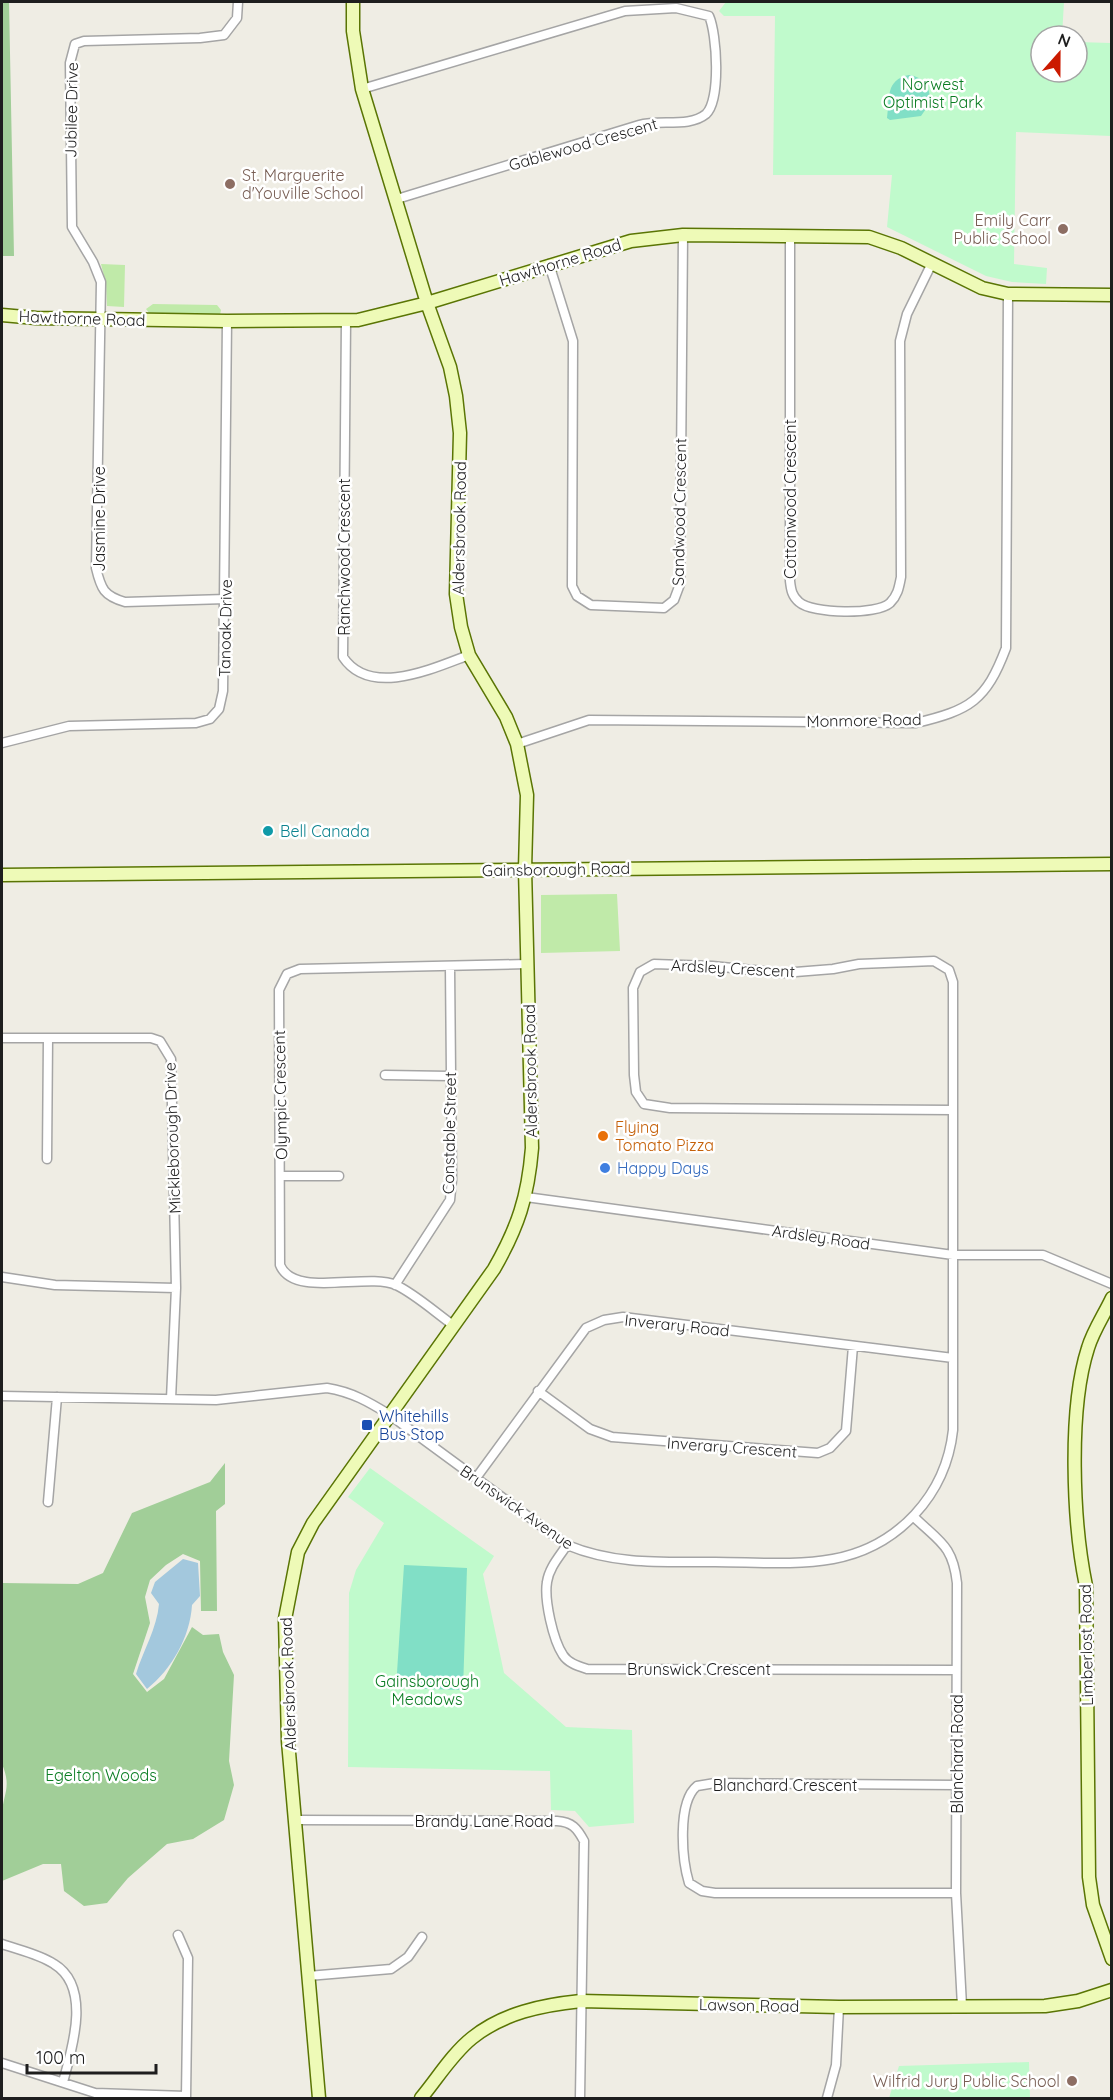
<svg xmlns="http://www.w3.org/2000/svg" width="1113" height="2100" font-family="Quicksand,sans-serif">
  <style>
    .grass { fill: #c0eaa9 }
    .forest { fill: #a1ce98 }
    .park { fill: #c0facc }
    .pitch { fill: #81dfc6 }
    .water { fill: #a3c8dd }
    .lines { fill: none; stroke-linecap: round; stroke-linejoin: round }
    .street-casing { stroke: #a5a5a5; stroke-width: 11 }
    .secondary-casing { stroke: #5a7504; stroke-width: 15 }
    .street { stroke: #fff; stroke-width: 8 }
    .secondary { stroke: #eefab7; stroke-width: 12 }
    .education-dot { fill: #8d6e63; stroke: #fff; stroke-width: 2 }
    .culture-dot { fill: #0f9aa8; stroke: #fff; stroke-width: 2 }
    .food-dot { fill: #e8710a; stroke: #fff; stroke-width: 2 }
    .shop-dot { fill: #3f7fe0; stroke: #fff; stroke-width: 2 }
    .transit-dot { fill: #1a4fb4; stroke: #fff; stroke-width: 2 }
    .labels { text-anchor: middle; stroke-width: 5; stroke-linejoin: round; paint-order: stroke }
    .park-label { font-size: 16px; fill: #0b7d23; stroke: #fff }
    .street-label { font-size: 16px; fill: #1e1e1e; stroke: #fff }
    .education-label { font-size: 16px; fill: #785e54; stroke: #fff; text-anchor: end }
    .culture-label { font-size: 16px; fill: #0d838f; stroke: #fff; text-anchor: start }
    .food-label { font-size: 16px; fill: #c56008; stroke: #fff; text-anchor: start }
    .shop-label { font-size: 16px; fill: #366cbe; stroke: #fff; text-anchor: start }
    .transit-label { font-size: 16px; fill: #164399; stroke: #fff; text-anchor: start }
  </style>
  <rect width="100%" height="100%" fill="#efede4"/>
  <path class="grass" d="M101 264 125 265 124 307 107 306 106 284Z
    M153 304 217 305 221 310 220 315 150 314 146 309Z
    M617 894 620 951 541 953V895Z"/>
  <path class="forest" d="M2 2H9L14 256H2Z
    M225 1463V1504L216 1511 217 1611H201L200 1561 183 1554 166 1565 150 1580 145 1597 150 1623 133 1674 147 1692 164 1679 192 1627 203 1635 219 1634 223 1652 234 1675 229 1761 234 1785 224 1820 193 1839 167 1844 128 1878 107 1903 84 1906 64 1891 61 1864H43L2 1881C1 1859 0 1836 2 1814 3 1793 12 1788 2 1764V1583L78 1584 103 1573 132 1513 210 1482Z"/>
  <path class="park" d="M726 2H1064L1062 36H1041V72H1077V42L1111 43V136L1016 132 1014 264 1047 268 1046 284 1012 282 986 276 887 227 892 175H773L775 16H724L719 11Z
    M370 1468 494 1556 483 1574 504 1673 566 1727 632 1730 634 1823 589 1827 575 1811 551 1810 550 1771 348 1767 349 1593 356 1570 384 1523 348 1497Z
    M1029 2062 1030 2098H889L899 2066Z"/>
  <path class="pitch" d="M909 75C924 77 931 88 930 103L921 116 890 120 887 118C890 98 885 80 909 75Z
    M404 1565 467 1568 463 1690 396 1688Z"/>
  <path class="water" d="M183 1559 198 1563 200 1596 192 1605C190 1637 172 1669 147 1689L136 1674C143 1651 157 1628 159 1604L151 1593 155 1582Z"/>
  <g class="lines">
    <defs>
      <path id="street" d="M362 89 625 11 676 8 709 16C717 34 721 100 706 114 689 128 660 119 639 125 559 150 478 174 397 199
        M790 236V581C791 590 792 596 799 602 812 614 877 615 890 603 898 595 899 587 901 577L900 341 907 314 932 263
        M549 264 573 341 572 586 577 596 591 605 664 608 674 600 680 584 683 235
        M346 321 343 657C370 698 434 668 469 655
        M226 599 125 602C104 596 101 589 96 568L101 282 93 262 72 227 70 63 75 44 84 41 200 38 224 35 237 18 238 2
        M2 743 69 726 196 723 210 719 219 709 223 691 227 321
        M517 744 589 720 916 723C970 710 986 701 1006 648L1008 294
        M2 1038H151L160 1041 171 1059 176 1288
        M385 1075 450 1076
        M47 1159 48 1038
        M281 1176H339
        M526 1197 953 1255H1043L1112 1284
        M2 1277 55 1285 176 1288 171 1399
        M395 1285 450 1200 452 1180 450 967
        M453 1325C436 1313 415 1294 396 1285 367 1272 294 1299 280 1265L279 990 287 974 300 969 527 964
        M538 1391 590 1429 612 1437 818 1453 830 1448 846 1431 853 1346
        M2 1396 216 1400 327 1388C352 1392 369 1402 390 1415L567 1545C615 1565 663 1562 715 1562 753 1562 795 1566 833 1559 898 1547 946 1495 953 1430 954 1280 953 1131 953 982L949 970 934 961 859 964 833 969 783 973 712 966 654 964 640 972 633 988 634 1075 636 1092 644 1104 670 1108 953 1110
        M476 1478 586 1328 604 1320 623 1317 953 1358
        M48 1502 57 1397
        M915 1518C940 1542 953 1546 957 1583L956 1893 962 2006
        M567 1545C559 1557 549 1568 547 1582 544 1600 553 1640 563 1655 568 1663 578 1666 587 1669L956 1670
        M297 1820 557 1821C572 1822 577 1828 584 1841L580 2098
        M956 1893H715L702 1891 689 1883C682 1860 677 1802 697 1786L715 1783 957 1785
        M178 1935 188 1958 186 2098
        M2 1944C19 1950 39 1954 54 1964 92 1987 72 2049 63 2082
        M308 1976 391 1969 408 1957 422 1937
        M2 2063 95 2093 186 2096
        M827 2098 836 2065 839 2007"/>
      <path id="secondary" d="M2 315 36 318 227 321 358 320 427 303 631 241 683 235 869 237 901 248 982 288 1008 294 1112 295
        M2 875 1112 864
        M1112 1298C1104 1315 1093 1331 1088 1348 1068 1410 1073 1523 1086 1586L1089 1877 1093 1905 1112 1959
        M319 2098 288 1741 285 1619 298 1552 313 1523 494 1269C518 1227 528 1197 532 1148L525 869 527 795 517 744 506 717 469 655 461 627 456 594 460 433 456 396 450 367 427 303 362 89 353 31V2
        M421 2098C437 2079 452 2054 472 2038 503 2013 542 2005 581 2001L839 2007 1045 2006 1078 2001 1112 1990"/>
    </defs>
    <use href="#street" class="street-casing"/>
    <use href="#secondary" class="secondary-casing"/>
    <use href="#street" class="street"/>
    <use href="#secondary" class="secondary"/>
  </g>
  <g class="education-dot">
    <circle cx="230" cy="184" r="6"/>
    <circle cx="1063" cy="229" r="6"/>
    <circle cx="1072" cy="2081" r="6"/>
  </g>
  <circle class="culture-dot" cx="268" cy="831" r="6"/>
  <circle class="food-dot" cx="603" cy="1136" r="6"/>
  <circle class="shop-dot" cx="605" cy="1168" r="6"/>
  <rect class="transit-dot" x="361" y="1419" width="12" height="12" rx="3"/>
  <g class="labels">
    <g class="park-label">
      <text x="933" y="90">Norwest<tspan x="933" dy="18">Optimist Park</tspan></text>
      <text x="427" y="1687">Gainsborough<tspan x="427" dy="18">Meadows</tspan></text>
      <text x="101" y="1781">Egelton Woods</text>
    </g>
    <g class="street-label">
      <text transform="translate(71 110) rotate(-89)" y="6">Jubilee Drive</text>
      <text transform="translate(583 144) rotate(-16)" y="6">Gablewood Crescent</text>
      <text transform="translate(560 262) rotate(-17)" y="6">Hawthorne Road</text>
      <text transform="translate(82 318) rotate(2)" y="6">Hawthorne Road</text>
      <text transform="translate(790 499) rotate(-90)" y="6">Cottonwood Crescent</text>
      <text transform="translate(679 512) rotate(-89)" y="6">Sandwood Crescent</text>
      <text transform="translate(99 519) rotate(-90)" y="6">Jasmine Drive</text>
      <text transform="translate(459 528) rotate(-89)" y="6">Aldersbrook Road</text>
      <text transform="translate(344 557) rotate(-90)" y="6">Ranchwood Crescent</text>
      <text transform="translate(225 628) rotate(-89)" y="6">Tanoak Drive</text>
      <text transform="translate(864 720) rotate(-1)" y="6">Monmore Road</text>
      <text transform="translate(556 869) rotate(-1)" y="6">Gainsborough Road</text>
      <text transform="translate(733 968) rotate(3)" y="6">Ardsley Crescent</text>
      <text transform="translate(530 1071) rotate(-91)" y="6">Aldersbrook Road</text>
      <text transform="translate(280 1095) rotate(-91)" y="6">Olympic Crescent</text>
      <text transform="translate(449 1133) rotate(-89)" y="6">Constable Street</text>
      <text transform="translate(172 1138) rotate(-92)" y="6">Mickleborough Drive</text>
      <text transform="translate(821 1237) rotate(8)" y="6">Ardsley Road</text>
      <text transform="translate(677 1325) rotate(6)" y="6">Inverary Road</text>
      <text transform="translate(732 1447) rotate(4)" y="6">Inverary Crescent</text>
      <text transform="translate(517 1507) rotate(35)" y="6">Brunswick Avenue</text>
      <text transform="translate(1086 1645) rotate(-91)" y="6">Limberlost Road</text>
      <text x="699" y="1675">Brunswick Crescent</text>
      <text transform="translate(288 1684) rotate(-92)" y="6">Aldersbrook Road</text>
      <text transform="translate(957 1754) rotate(-90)" y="6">Blanchard Road</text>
      <text x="785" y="1791">Blanchard Crescent</text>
      <text x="484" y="1827">Brandy Lane Road</text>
      <text transform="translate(749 2005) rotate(1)" y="6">Lawson Road</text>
    </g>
    <g class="education-label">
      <text x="242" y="181" text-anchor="start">St. Marguerite<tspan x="242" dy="18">d'Youville School</tspan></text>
      <text x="1051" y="226">Emily Carr<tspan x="1051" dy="18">Public School</tspan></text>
      <text x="1060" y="2087">Wilfrid Jury Public School</text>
    </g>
    <g class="culture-label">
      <text x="280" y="837">Bell Canada</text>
    </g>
    <g class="food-label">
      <text x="615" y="1133">Flying<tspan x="615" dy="18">Tomato Pizza</tspan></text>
    </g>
    <g class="shop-label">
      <text x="617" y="1174">Happy Days</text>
    </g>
    <g class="transit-label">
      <text x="379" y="1422">Whitehills<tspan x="379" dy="18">Bus Stop</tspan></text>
    </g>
  </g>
  <rect width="1113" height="2100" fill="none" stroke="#1e1e1e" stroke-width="6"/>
  <g transform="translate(1059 54) rotate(21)"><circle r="28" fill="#ffffff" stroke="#a5a5a5" stroke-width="1.5"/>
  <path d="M0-4.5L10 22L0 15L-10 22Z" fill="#cb1a00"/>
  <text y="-9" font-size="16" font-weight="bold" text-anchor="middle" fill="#1e1e1e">N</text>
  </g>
  <path d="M27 2064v9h129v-9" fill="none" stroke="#1e1e1e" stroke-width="3"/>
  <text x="36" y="2064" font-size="18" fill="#1e1e1e" stroke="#ffffff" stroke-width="4.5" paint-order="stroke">100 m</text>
</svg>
